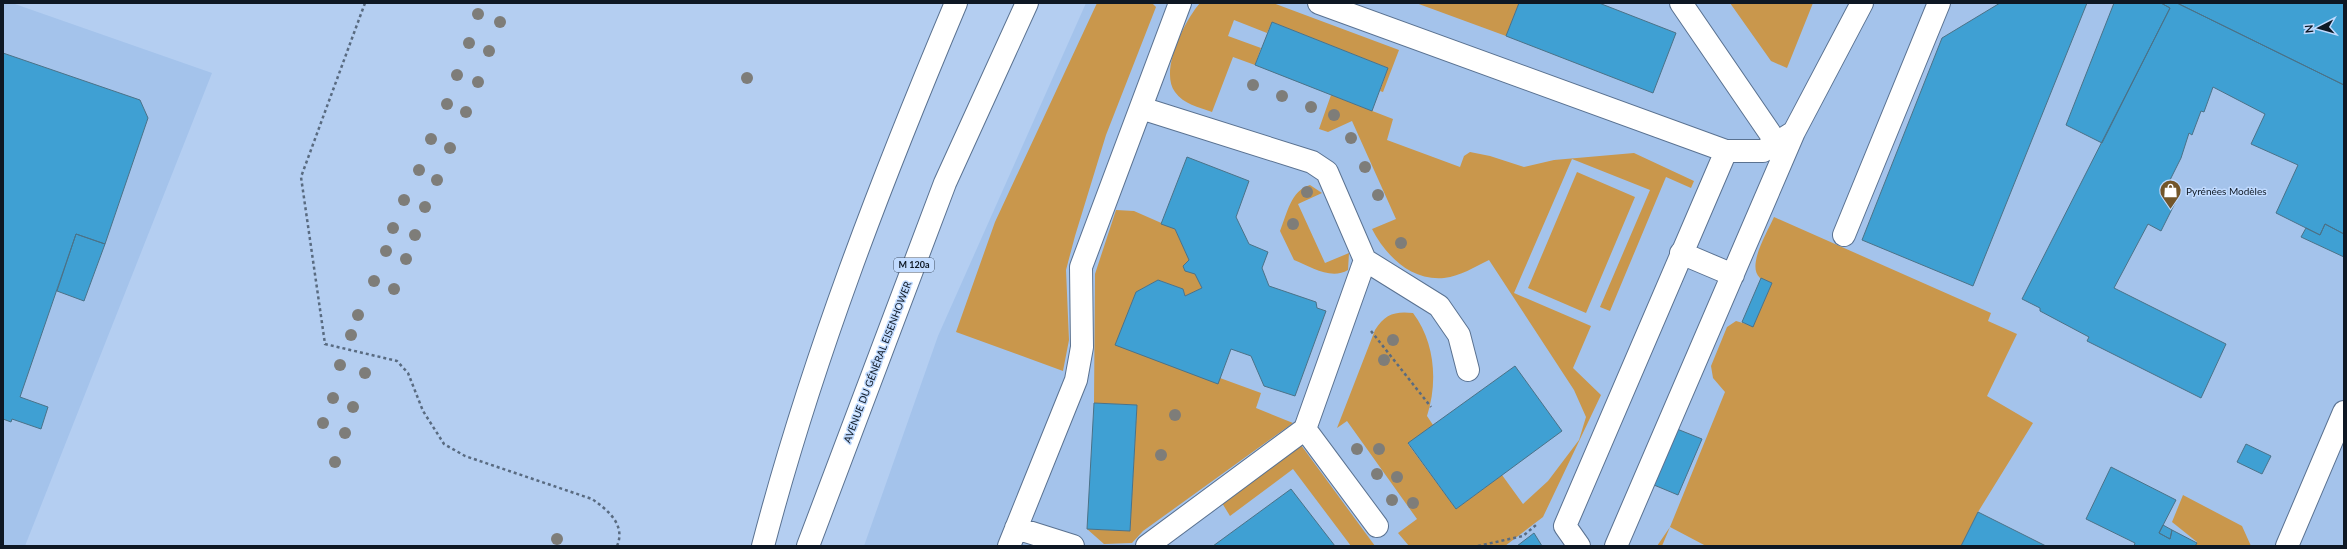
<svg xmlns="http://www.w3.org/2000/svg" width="2347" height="549" font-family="Lato,sans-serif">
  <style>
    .built { fill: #a4c3eb }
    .green { fill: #c9974c }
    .building { fill: #3fa0d3; stroke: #4b7288 }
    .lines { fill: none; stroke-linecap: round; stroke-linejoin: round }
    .minor-casing { stroke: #5a7291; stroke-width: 24 }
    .major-casing { stroke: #5a7291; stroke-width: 24 }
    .path { stroke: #596b81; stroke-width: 2.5; stroke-dasharray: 3 3; stroke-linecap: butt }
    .minor { stroke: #fff; stroke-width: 22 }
    .major { stroke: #fff; stroke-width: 22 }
    .tree { fill: #7e7d79 }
    .labels { text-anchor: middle; stroke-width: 3; stroke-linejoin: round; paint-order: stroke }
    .shield { fill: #c1dbff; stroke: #445266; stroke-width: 1 }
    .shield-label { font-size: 9px; font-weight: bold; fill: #0e1824 }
    .poi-label { font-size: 10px; fill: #0e1824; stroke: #c1dbff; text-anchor: start }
    .street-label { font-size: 10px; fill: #0e1824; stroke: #c1dbff }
  </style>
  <rect width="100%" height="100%" fill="#b4cef1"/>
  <path class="built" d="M3 3H12L212 73 25 546H3Z
    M1086 3H2344V546H864L938 336Z"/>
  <path class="green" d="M1097 3H1152L1156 7 1106 135 1075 236 1066 270 1069 340 1063 371 956 332 995 222Z
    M1200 3H1273L1399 50 1383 92 1380 91 1388 68 1272 22 1267 33 1234 20 1228 36 1261 48 1255 65 1233 57 1212 112C1199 107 1183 104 1175 92 1159 71 1185 20 1200 3Z
    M1416 3H1519L1506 36Z
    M1730 3H1813L1787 68 1771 61Z
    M1331 95 1393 119 1387 140 1460 167 1464 156 1470 152 1490 156 1524 167 1554 160 1634 153 1694 181 1691 188 1666 177 1610 311 1600 307 1650 190 1572 159 1514 293 1591 326 1573 368 1601 395 1543 517 1505 546H1409L1398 533 1417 519 1347 421 1337 428 1375 330C1385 314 1395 311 1413 313 1435 342 1438 382 1427 416L1433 425 1408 444 1456 509 1502 475 1523 504 1548 481 1579 440 1586 417 1574 390 1489 260C1474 267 1461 276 1444 278 1411 281 1386 256 1372 229L1396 219 1352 121 1328 132 1319 129Z
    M1577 172 1635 197 1586 313 1528 288Z
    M1310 185 1322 193 1298 204 1325 263 1349 253 1348 270C1331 280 1311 267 1294 260L1280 231C1287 214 1291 190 1310 185Z
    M1116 210 1134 211 1175 229 1202 288 1185 296 1183 289 1158 280 1136 292 1116 345 1220 378 1261 393 1256 408 1293 423 1143 531 1132 543 1104 544 1087 529 1130 531 1137 405 1094 403 1095 274Z
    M1774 217 1991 313 1988 321 2017 334 1987 396 2033 423 1978 512 1961 546H1706L1670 527 1662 546H1657L1670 527 1725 392 1713 378 1711 366 1727 327 1736 321 1753 326 1772 283C1769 282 1763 280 1760 278 1746 266 1768 231 1774 217Z
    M1301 445 1375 546H1351L1293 469 1230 516 1219 498Z
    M2183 495 2242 526 2251 546H2195L2197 542 2172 522Z"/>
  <path class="building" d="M1519 3H1599L1676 33 1653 93 1506 36Z
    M2000 3H2087L1973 286 1862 240 1942 38Z
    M2114 3H2161L2170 8 2102 143 2066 125Z
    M2161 3H2177L2344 85V234L2325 224 2320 235 2276 213 2298 165 2251 144 2265 114 2213 87 2204 112 2201 111 2192 135 2189 133 2181 158 2165 190 2178 197 2161 231 2148 224 2114 288 2226 344 2201 398 2087 341 2089 337 2040 311V308L2022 299 2170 8Z
    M2177 3H2344V85Z
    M1272 22 1388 68 1372 111 1255 65Z
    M3 53 140 100 148 118 105 244 76 234 20 397 48 407 41 429 12 419 11 422 3 419Z
    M1187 157 1249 181 1236 217 1249 244 1268 252 1262 268 1269 286 1316 302 1317 308 1326 311 1295 396 1264 386 1251 356 1231 349 1218 384 1115 345 1136 292 1158 280 1183 289 1185 296 1202 288 1195 274 1185 271 1183 266 1189 260 1175 229 1161 224Z
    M2325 224 2344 234V257L2301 237 2306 228 2320 235Z
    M76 234 105 244 84 301 57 291Z
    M1761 278 1772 283 1753 327 1742 322Z
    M1515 366 1562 431 1456 509 1408 443Z
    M1094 403 1137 405 1130 531 1087 529Z
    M1677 429 1702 439 1678 495 1654 485Z
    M2246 444 2271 456 2262 474 2237 462Z
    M2111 467 2176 500 2159 533 2170 539 2172 530 2197 543 2195 546H2134L2135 543 2086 519Z
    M1291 489 1335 546H1213Z
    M1978 512 2046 546H1961Z
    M2163 525 2172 530 2170 539 2159 533Z
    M1534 533 1542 546H1517Z"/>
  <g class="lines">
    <defs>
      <path id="minor" d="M1319 3 1726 151H1763L1794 132 1862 3
        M1681 3 1776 142
        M1141 108 1312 162 1327 172 1365 260 1305 429 1147 546
        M1844 235 1939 3
        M1681 253 1733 275
        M1365 260 1439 306 1459 335 1468 370
        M1305 429 1377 526
        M1016 528 1073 546
        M1009 546 1076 380 1082 347 1081 267 1180 3
        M1579 546 1565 526 1726 151
        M1616 546 1794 132
        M2287 546 2344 412"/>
      <path id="major" d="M763 546C812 359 881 181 956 3
        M808 546 945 183 1027 3"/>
    </defs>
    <use href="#minor" class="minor-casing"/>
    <use href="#major" class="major-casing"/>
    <path class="path" d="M365 3 301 177 325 344 397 361 408 373 423 411 444 444 465 456 592 499C608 510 626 525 617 546
      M1371 331 1431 407
      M1478 546 1523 536 1536 525"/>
    <use href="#minor" class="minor"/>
    <use href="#major" class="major"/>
  </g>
  <g class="tree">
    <circle cx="478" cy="14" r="6"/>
    <circle cx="500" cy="22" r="6"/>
    <circle cx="469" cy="43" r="6"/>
    <circle cx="489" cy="51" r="6"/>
    <circle cx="457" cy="75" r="6"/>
    <circle cx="747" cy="78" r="6"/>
    <circle cx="478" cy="82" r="6"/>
    <circle cx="1253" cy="85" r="6"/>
    <circle cx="1282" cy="96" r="6"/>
    <circle cx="447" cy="104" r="6"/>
    <circle cx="1311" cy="107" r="6"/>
    <circle cx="466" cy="112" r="6"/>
    <circle cx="1334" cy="115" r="6"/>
    <circle cx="1351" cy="138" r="6"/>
    <circle cx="431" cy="139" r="6"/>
    <circle cx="450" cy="148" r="6"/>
    <circle cx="1365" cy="167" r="6"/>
    <circle cx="419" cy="170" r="6"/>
    <circle cx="437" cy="180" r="6"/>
    <circle cx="1307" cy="192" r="6"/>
    <circle cx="1378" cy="195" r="6"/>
    <circle cx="404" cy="200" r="6"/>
    <circle cx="425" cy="207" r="6"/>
    <circle cx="1293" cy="224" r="6"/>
    <circle cx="393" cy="228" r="6"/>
    <circle cx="415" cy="235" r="6"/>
    <circle cx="1401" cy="243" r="6"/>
    <circle cx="386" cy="251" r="6"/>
    <circle cx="406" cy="259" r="6"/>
    <circle cx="374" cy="281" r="6"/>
    <circle cx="394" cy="289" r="6"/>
    <circle cx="358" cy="315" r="6"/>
    <circle cx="351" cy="335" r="6"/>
    <circle cx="1393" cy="340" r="6"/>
    <circle cx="1384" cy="360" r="6"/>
    <circle cx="340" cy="365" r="6"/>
    <circle cx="365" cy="373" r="6"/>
    <circle cx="333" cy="398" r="6"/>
    <circle cx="353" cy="407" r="6"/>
    <circle cx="1175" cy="415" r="6"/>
    <circle cx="323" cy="423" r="6"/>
    <circle cx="345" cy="433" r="6"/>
    <circle cx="1357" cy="449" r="6"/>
    <circle cx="1379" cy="449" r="6"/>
    <circle cx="1161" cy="455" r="6"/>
    <circle cx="335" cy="462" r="6"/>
    <circle cx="1377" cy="474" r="6"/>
    <circle cx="1397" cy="477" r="6"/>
    <circle cx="1392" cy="500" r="6"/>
    <circle cx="1413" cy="503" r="6"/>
    <circle cx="557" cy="539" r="6"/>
  </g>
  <defs>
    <symbol id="shop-pin" viewBox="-11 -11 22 30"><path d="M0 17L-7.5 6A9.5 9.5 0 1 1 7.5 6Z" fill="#73562a" stroke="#c1dbff"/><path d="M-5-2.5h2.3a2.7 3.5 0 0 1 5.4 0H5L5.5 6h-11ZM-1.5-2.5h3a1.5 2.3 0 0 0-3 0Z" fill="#fff"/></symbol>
  </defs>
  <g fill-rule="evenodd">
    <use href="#shop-pin" x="2158" y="178" width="25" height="34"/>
  </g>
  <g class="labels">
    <rect class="shield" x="894" y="258" width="40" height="14" rx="3"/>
    <g class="shield-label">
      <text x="914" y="268">M 120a</text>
    </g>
    <g class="poi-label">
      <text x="2186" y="195">Pyrénées Modèles</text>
    </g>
    <g class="street-label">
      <text transform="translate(877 362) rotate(-69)" y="4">AVENUE DU GÉNÉRAL EISENHOWER</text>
    </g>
  </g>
  <rect width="2347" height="549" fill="none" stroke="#0e1824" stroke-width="8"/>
  <g transform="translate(2319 28) rotate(264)" stroke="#c1dbff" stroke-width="3" paint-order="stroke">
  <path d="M0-3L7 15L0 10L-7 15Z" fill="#0e1824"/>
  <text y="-6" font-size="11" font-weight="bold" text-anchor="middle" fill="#0e1824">N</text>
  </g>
</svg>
